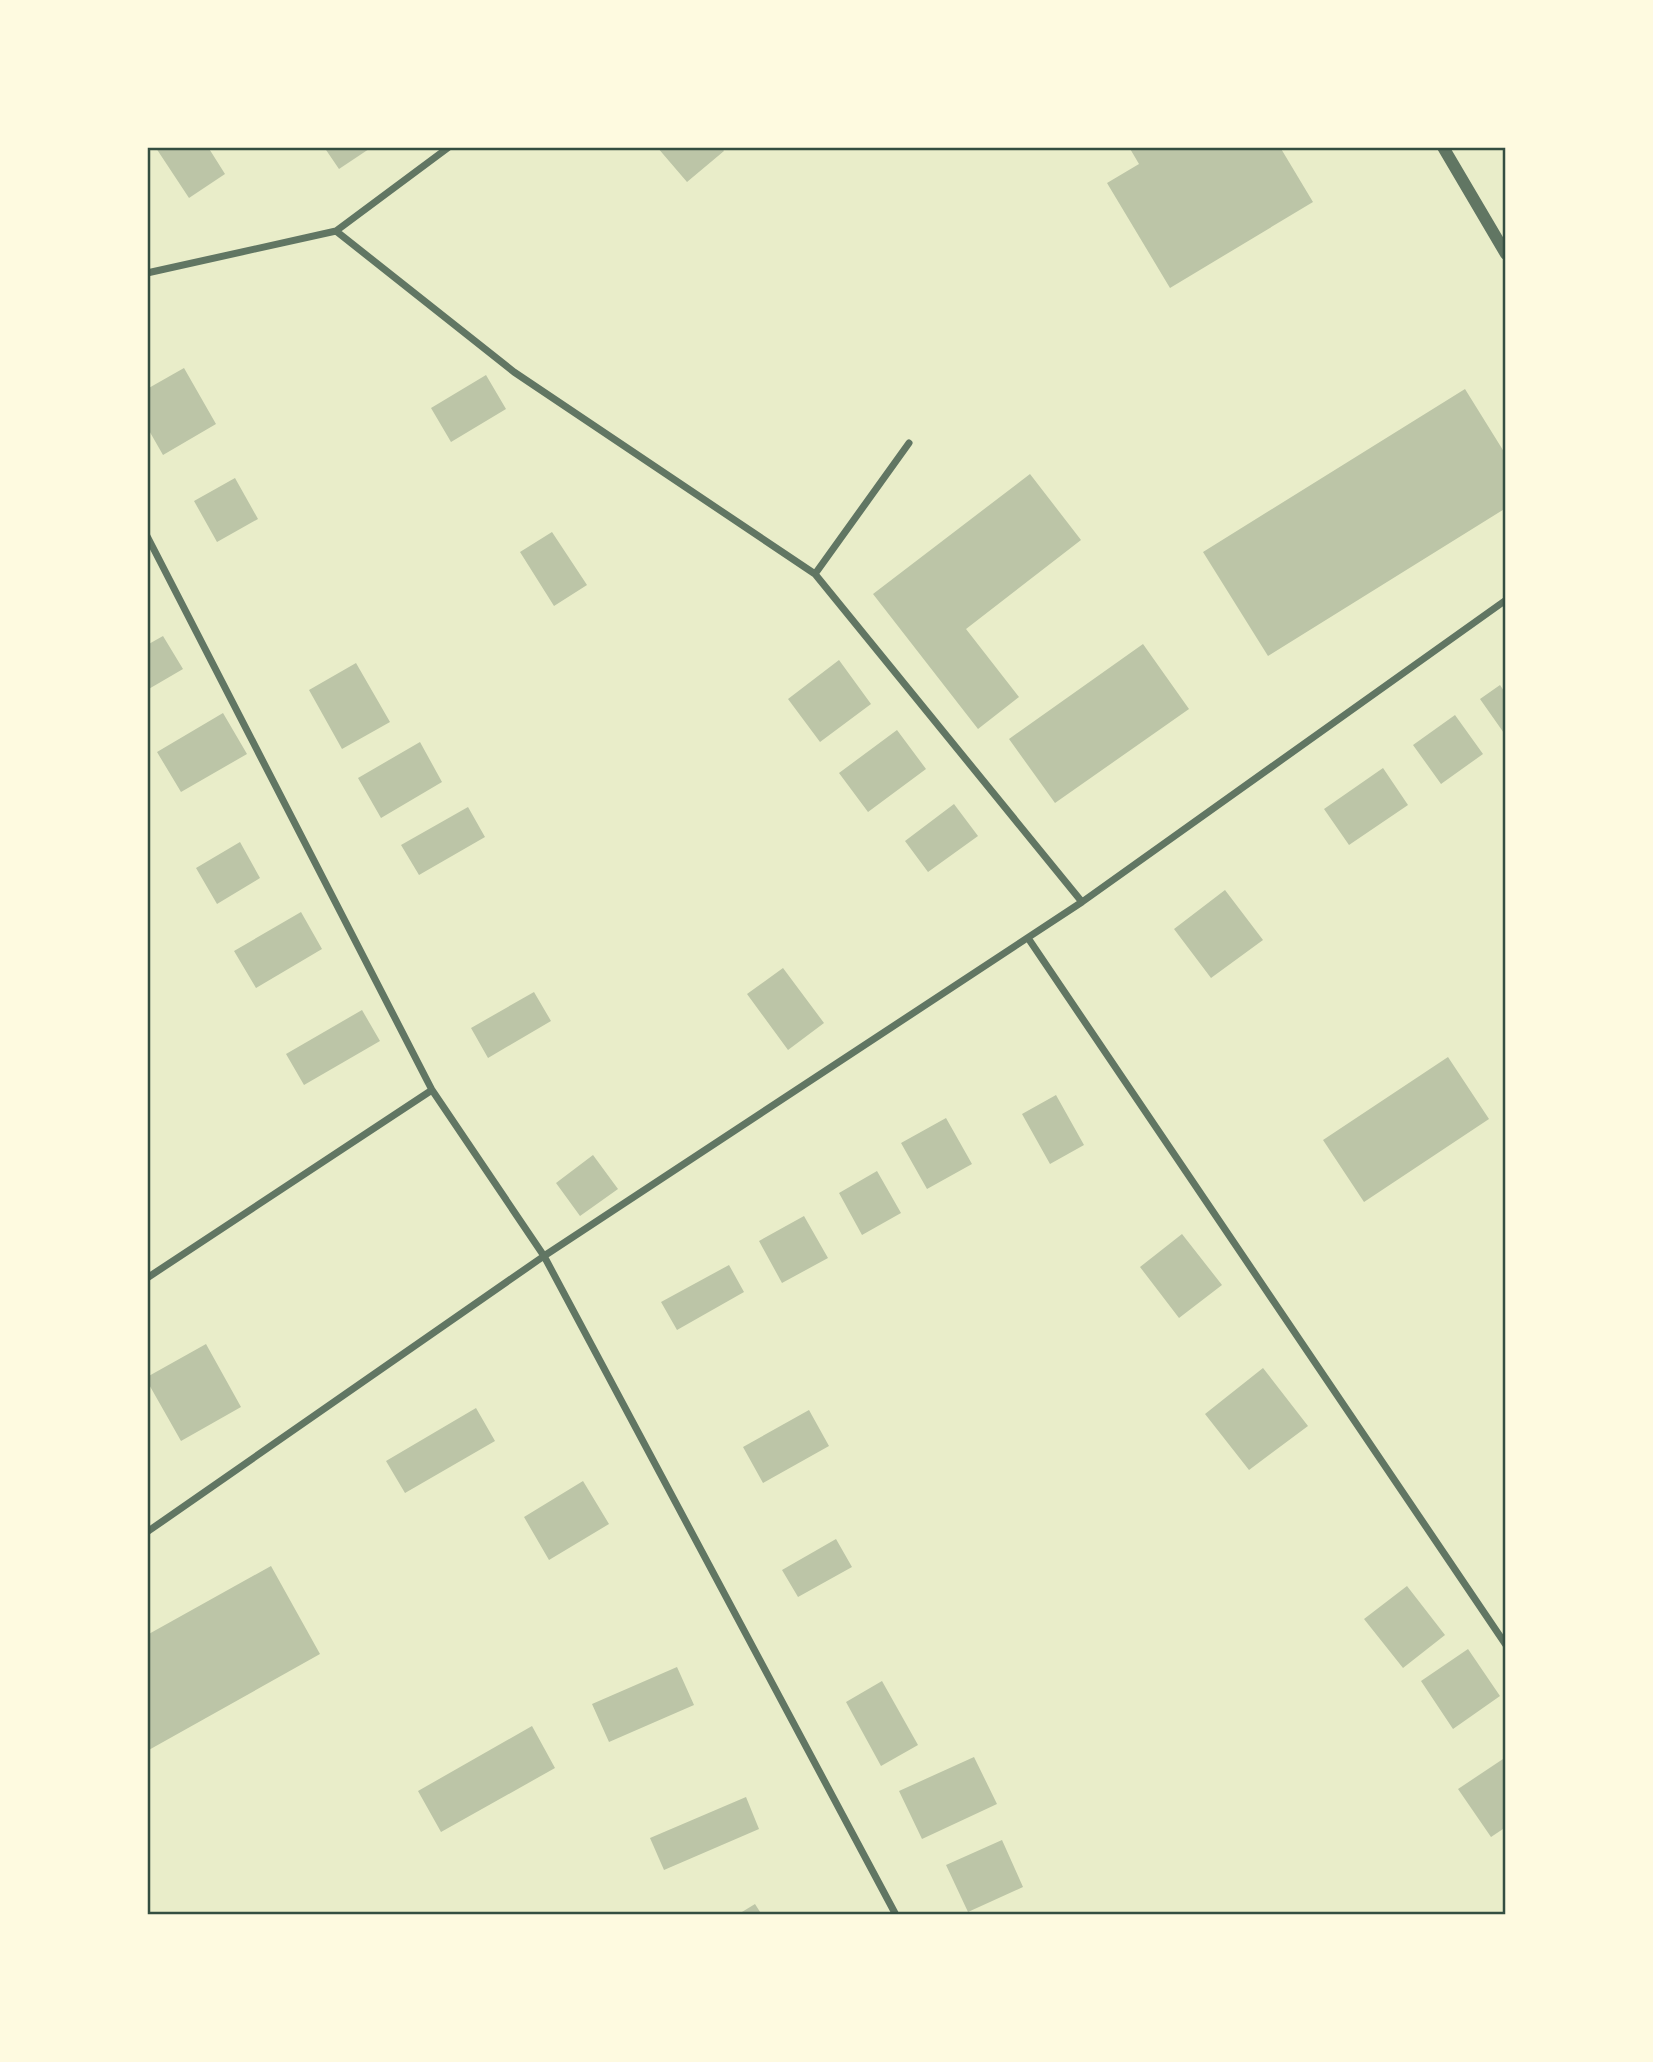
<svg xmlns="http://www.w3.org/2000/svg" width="1653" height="2062" font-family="'IBM Plex Sans',sans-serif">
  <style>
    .building { fill: #bcc5a7 }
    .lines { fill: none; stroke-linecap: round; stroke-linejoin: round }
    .minor { stroke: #617663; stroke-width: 7 }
    .tertiary { stroke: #617663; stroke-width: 12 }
    .neatline { fill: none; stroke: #344e41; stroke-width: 2.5 }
  </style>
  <rect width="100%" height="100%" fill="#e9edc9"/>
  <path class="building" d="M158 147H208L225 174 189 198 156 148Z
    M324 147H372L339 169Z
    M657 147H721L724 151 687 182Z
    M1129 147H1280L1313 202 1170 288 1107 183 1139 164Z
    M184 368 216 424 163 455 147 427V389Z
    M486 375 506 409 451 442 431 408Z
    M1465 389 1506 455V508L1268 656 1203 552Z
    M1030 474 1081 540 966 629 1019 697 978 729 873 594Z
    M235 478 258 519 217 542 194 501Z
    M552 532 587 585 554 606 520 552Z
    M163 636 183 669 147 690V645Z
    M1143 644 1189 709 1055 803 1009 739Z
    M839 660 871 704 820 742 788 699Z
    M356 663 390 722 342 749 309 690Z
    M1500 685 1506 694V736L1480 699Z
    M223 713 247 754 181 792 157 752Z
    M1455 715 1483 754 1441 784 1413 745Z
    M897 730 926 769 868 812 839 773Z
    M420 742 442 782 381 818 358 778Z
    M1383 768 1408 805 1349 845 1324 809Z
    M954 804 978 836 928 872 905 841Z
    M468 807 485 837 419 875 401 845Z
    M240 842 260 878 217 904 196 868Z
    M1225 890 1263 940 1211 978 1174 929Z
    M301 912 322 949 256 988 234 951Z
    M783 968 824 1023 788 1050 747 994Z
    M534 992 551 1021 488 1058 471 1028Z
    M362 1010 380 1041 304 1085 286 1054Z
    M1448 1057 1489 1119 1364 1202 1323 1140Z
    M1056 1095 1084 1145 1050 1164 1022 1114Z
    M946 1118 972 1164 927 1189 901 1143Z
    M593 1155 618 1189 580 1216 556 1183Z
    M877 1171 901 1213 862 1235 839 1193Z
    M804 1216 828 1258 782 1283 759 1241Z
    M1182 1234 1222 1285 1179 1318 1140 1267Z
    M729 1265 744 1292 677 1330 661 1302Z
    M206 1344 241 1407 181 1441 147 1381V1377Z
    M1263 1368 1308 1426 1249 1470 1205 1414Z
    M476 1408 495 1441 405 1493 386 1461Z
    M809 1410 829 1446 763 1483 743 1447Z
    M583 1481 609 1524 549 1560 524 1517Z
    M836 1539 852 1567 798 1597 782 1570Z
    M271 1566 320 1654 147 1751V1635Z
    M1407 1586 1445 1635 1403 1668 1364 1619Z
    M1468 1649 1500 1696 1453 1729 1421 1681Z
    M677 1667 694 1705 609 1742 592 1704Z
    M882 1681 918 1745 881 1766 846 1702Z
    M532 1726 555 1768 441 1832 418 1791Z
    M974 1757 997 1804 922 1839 899 1791Z
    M1506 1757V1827L1491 1837 1458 1789Z
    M746 1797 759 1829 664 1870 650 1838Z
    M1002 1840 1023 1887 968 1912 946 1865Z
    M755 1904 762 1915H737Z"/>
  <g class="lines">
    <path class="minor" d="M336 231 449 147
      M147 273 336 231 514 372 815 574 1082 902
      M147 536 432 1090 544 1256 896 1915
      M815 574 909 443
      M1028 938 1506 1645
      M147 1278 432 1090
      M147 1532 544 1256 1082 902 1506 600"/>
    <path class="tertiary" d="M1443 147 1506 254"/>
  </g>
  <rect width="1653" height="2062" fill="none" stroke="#fefae0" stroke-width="298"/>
  <rect x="149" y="149" width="1355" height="1764" class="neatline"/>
</svg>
